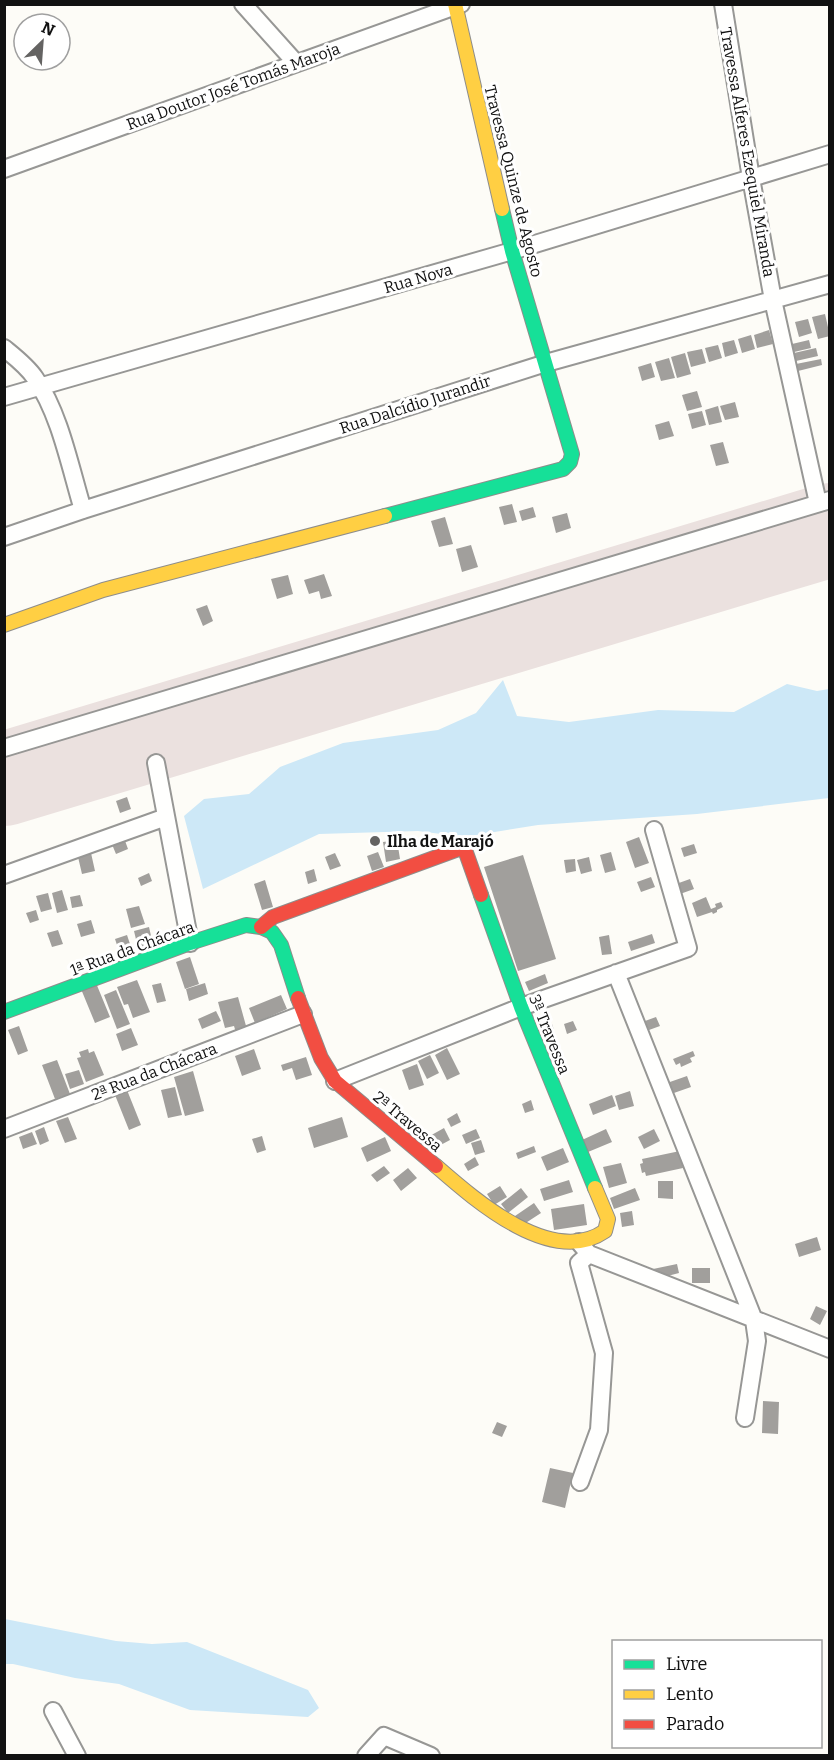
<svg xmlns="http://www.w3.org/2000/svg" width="834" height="1760" font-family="Bitter,serif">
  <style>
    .water { fill: #cde8f7 }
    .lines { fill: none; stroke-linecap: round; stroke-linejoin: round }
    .runway { stroke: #ebe1df; stroke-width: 94 }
    .building { fill: #a19f9c }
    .street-casing { stroke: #979795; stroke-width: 20 }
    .fast-casing { stroke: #8e8d8b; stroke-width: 16 }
    .slow-casing { stroke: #8e8d8b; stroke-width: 16 }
    .jam-casing { stroke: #8e8d8b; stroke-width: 16 }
    .street { stroke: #fffffe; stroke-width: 16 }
    .fast { stroke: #16e098; stroke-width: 14 }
    .slow { stroke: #ffcf43; stroke-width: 14 }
    .jam { stroke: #f24e42; stroke-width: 14 }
    .poi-dot { fill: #646362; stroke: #fff; stroke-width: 2 }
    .labels { text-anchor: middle; stroke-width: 6; stroke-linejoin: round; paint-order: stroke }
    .street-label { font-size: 16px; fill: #111; stroke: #fff }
    .poi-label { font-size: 16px; font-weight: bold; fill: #111; stroke: #fff; text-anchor: start }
  </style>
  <rect width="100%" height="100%" fill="#fdfcf7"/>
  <path class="water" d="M503 680 517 716 569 722 658 710 734 712 787 684 817 691 829 689V798L697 814 538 825 464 837 418 831 319 834 203 889 184 816 204 799 249 794 280 767 343 743 438 730 476 713Z
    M5 1619 116 1641 152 1644 187 1642 308 1690 319 1708 308 1717 190 1710 119 1684 75 1678 13 1664H5Z"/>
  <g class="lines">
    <path class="runway" d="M4 779 830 530"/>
  </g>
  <path class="building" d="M825 314 830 336 818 339 812 317Z
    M808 319 812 333 799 337 795 322Z
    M769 330 773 344 757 348 754 335Z
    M751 335 755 349 742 353 738 339Z
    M734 340 738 353 725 357 722 343Z
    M809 340 811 348 794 352 792 344Z
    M718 345 722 358 709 362 705 348Z
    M816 348 818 356 796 361 794 353Z
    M702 349 706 363 691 367 687 352Z
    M685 353 691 374 677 378 671 357Z
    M669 358 675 378 661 381 655 362Z
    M821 359 822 365 798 371 796 364Z
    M651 363 655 377 642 381 638 367Z
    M697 391 702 407 687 411 682 395Z
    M735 402 739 417 725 420 720 406Z
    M718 406 722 422 709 425 705 410Z
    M702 411 706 425 692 429 688 414Z
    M669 421 674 436 659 440 655 425Z
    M723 442 729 463 716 466 710 445Z
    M512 504 517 522 504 525 499 507Z
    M533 507 536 517 522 521 519 511Z
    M567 513 571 528 556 533 552 517Z
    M445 517 453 544 439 547 431 521Z
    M471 545 478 567 462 572 456 549Z
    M324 574 332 596 321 599 319 591 309 594 304 580Z
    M288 575 293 594 277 599 271 579Z
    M207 605 213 621 203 626 196 609Z
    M127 797 131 809 120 813 116 801Z
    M639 837 649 863 635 868 626 842Z
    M124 838 128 849 116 854 111 842Z
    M397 840 400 859 386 862 383 842Z
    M694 844 697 853 684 857 681 848Z
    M378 852 384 867 372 871 367 856Z
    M611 852 616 870 605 873 600 855Z
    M91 853 95 871 82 874 78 857Z
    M335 853 341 866 330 870 325 857Z
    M523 855 556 959 518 971 484 867Z
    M589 857 592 871 581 874 577 860Z
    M575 859 576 871 566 873 564 860Z
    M314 869 317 881 308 884 305 872Z
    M149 873 152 881 141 886 138 878Z
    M651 877 655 887 641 892 637 882Z
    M690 879 694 889 680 894 676 884Z
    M265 880 273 907 262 910 254 884Z
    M62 890 68 910 57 913 52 893Z
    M48 893 52 909 41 912 36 896Z
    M80 895 83 906 72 908 70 897Z
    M706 897 711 909 716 907 715 904 721 902 723 907 717 910V912L713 914 712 912 697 917 692 903Z
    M139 906 145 924 131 928 126 909Z
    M36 910 39 920 30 923 26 913Z
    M91 920 95 933 81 937 77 924Z
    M149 927 154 949 139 952 134 931Z
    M58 930 63 944 52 947 47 933Z
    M652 934 655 943 631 951 628 942Z
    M127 935 133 953 121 957 115 939Z
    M609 935 612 954 602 955 599 937Z
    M190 957 199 984 185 989 176 962Z
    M545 974 548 983 529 991 525 982Z
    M137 980 150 1012 133 1018 128 1004 124 1005 117 987Z
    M96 983 110 1017 95 1023 81 989Z
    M161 983 166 1001 157 1003 152 985Z
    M205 983 208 994 189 1001 186 989Z
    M116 990 130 1024 117 1029 104 995Z
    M281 995 287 1009 255 1023 249 1008Z
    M238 997 248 1033 237 1036 234 1026 225 1028 218 1002Z
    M216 1011 221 1021 202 1029 198 1019Z
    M656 1017 660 1026 649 1030 645 1021Z
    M573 1021 577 1030 567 1034 564 1024Z
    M552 1024 554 1030 550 1032 554 1043 547 1045 540 1029Z
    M19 1026 28 1051 18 1055 8 1030Z
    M131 1028 138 1045 122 1051 116 1034Z
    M447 1048 460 1074 447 1080 435 1055Z
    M88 1049 89 1053 94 1051 104 1075 86 1082 77 1058 81 1057 79 1052Z
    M254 1049 261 1069 242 1076 235 1056Z
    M693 1051 695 1056 690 1058 692 1062 681 1067 680 1063 676 1065 673 1059Z
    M430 1055 439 1073 427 1079 418 1061Z
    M306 1057 312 1075 296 1080 292 1068 283 1071 281 1065Z
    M57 1060 70 1094 55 1099 42 1065Z
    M417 1064 424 1085 409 1090 402 1070Z
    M79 1070 84 1084 70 1089 65 1074Z
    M193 1071 204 1111 185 1116 174 1077Z
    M687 1076 691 1087 671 1094 667 1083Z
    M175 1087 182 1115 168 1118 161 1090Z
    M127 1090 141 1125 129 1130 115 1095Z
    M630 1091 634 1106 619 1110 615 1096Z
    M612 1095 616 1106 593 1115 589 1104Z
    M531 1100 534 1110 525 1113 522 1104Z
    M457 1113 461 1122 451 1127 447 1119Z
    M68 1117 77 1139 65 1143 56 1121Z
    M342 1117 348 1137 314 1148 308 1128Z
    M44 1127 49 1141 40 1145 35 1131Z
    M444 1128 450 1140 435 1148 428 1137Z
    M476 1129 480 1138 466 1144 462 1135Z
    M606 1129 612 1142 588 1152 582 1140Z
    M654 1129 660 1141 644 1149 638 1137Z
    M32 1132 37 1144 23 1149 19 1137Z
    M262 1136 266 1150 257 1153 252 1139Z
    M385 1137 391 1151 367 1162 361 1148Z
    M481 1140 485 1152 475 1155 471 1143Z
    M534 1146 536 1152 518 1159 516 1153Z
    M563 1148 569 1162 547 1171 541 1157Z
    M680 1151 683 1168 646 1176 645 1172 642 1173 640 1164 643 1163 642 1159Z
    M475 1157 479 1165 468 1171 464 1164Z
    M621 1163 627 1183 609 1188 603 1167Z
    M384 1166 390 1173 377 1182 371 1175Z
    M408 1168 417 1178 401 1191 393 1180Z
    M569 1180 573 1192 544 1201 540 1189Z
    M658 1181H673V1199L658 1198Z
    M500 1186 507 1197 494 1205 487 1194Z
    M521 1188 528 1197 508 1213 501 1204Z
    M635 1188 640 1200 614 1209 610 1198Z
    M534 1203 541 1213 521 1226 515 1216Z
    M584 1204 587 1225 554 1230 551 1209Z
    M632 1211 634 1225 622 1227 620 1213Z
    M817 1237 821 1250 799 1257 795 1244Z
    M677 1264 679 1273 656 1279 653 1269Z
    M692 1268H710V1283H692Z
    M816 1306 827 1311 820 1325 810 1319Z
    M763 1401 779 1402 778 1434 762 1433Z
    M497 1422 507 1426 502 1437 492 1433Z
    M550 1468 573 1473 565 1508 542 1502Z"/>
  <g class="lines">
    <defs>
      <path id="street" d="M243 4 296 63
        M723 4 751 178 773 300 818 503
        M4 169 461 4
        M4 348C15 357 27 366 35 378 60 414 70 467 83 510
        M4 397 512 251 830 154
        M4 537 83 510 546 363 830 284
        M4 748 830 500
        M156 763 190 943
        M4 875 166 817
        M616 973 754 1320 757 1341 745 1418
        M335 1081 521 1007 688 948 654 830
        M4 1129 303 1014
        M579 1242 589 1254 830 1349
        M580 1482 599 1430 604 1353 579 1263 589 1254
        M53 1711 77 1756
        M366 1756 384 1736 431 1756"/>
      <path id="fast" d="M385 516 563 469 570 462 572 454 512 251 502 209
        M481 895 521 1007 595 1188
        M4 1012 190 943 246 925 261 927 272 932 281 945 298 998"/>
      <path id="slow" d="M455 4 502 209
        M4 625 103 590 385 516
        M436 1166C475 1200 552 1268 605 1231L608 1219 595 1188"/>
      <path id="jam" d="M261 927 273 917 464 847 481 895
        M298 998 321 1058 335 1081 436 1166"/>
    </defs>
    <use href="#street" class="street-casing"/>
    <use href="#fast" class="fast-casing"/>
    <use href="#slow" class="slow-casing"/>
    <use href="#jam" class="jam-casing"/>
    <use href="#street" class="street"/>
    <use href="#fast" class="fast"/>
    <use href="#slow" class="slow"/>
    <use href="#jam" class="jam"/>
  </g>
  <circle class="poi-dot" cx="375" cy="841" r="6"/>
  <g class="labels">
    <g class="street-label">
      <text transform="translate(233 86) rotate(-20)" y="6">Rua Doutor José Tomás Maroja</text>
      <text transform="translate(748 152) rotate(80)" y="6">Travessa Alferes Ezequiel Miranda</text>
      <text transform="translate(514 181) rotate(76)" y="6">Travessa Quinze de Agosto</text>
      <text transform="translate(418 278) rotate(-16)" y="6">Rua Nova</text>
      <text transform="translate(415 404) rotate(-18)" y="6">Rua Dalcídio Jurandir</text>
      <text transform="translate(132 948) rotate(-20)" y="6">1ª Rua da Chácara</text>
      <text transform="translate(550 1034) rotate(68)" y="6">3ª Travessa</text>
      <text transform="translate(154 1071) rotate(-21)" y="6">2ª Rua da Chácara</text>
      <text transform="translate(408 1121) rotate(40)" y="6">2ª Travessa</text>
    </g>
    <g class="poi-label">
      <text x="387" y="847">Ilha de Marajó</text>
    </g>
  </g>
  <rect width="834" height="1760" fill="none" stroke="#111111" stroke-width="12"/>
  <rect x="612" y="1640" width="210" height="108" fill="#ffffff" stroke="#a0a0a0" stroke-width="1.5"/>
  <rect x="624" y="1660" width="30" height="9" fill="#16e098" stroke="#a0a0a0" stroke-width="1.5"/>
  <text x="666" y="1670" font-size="18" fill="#111111">Livre</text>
  <rect x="624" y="1690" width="30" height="9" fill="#ffcf43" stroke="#a0a0a0" stroke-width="1.5"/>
  <text x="666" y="1700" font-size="18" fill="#111111">Lento</text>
  <rect x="624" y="1720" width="30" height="9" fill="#f24e42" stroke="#a0a0a0" stroke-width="1.5"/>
  <text x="666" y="1730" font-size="18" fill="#111111">Parado</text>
  <g transform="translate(42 42) rotate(25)"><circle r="28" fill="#ffffff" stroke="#a0a0a0" stroke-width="1.5"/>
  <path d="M0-4.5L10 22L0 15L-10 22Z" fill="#646362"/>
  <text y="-9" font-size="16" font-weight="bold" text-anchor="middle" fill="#111111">N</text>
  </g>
</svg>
